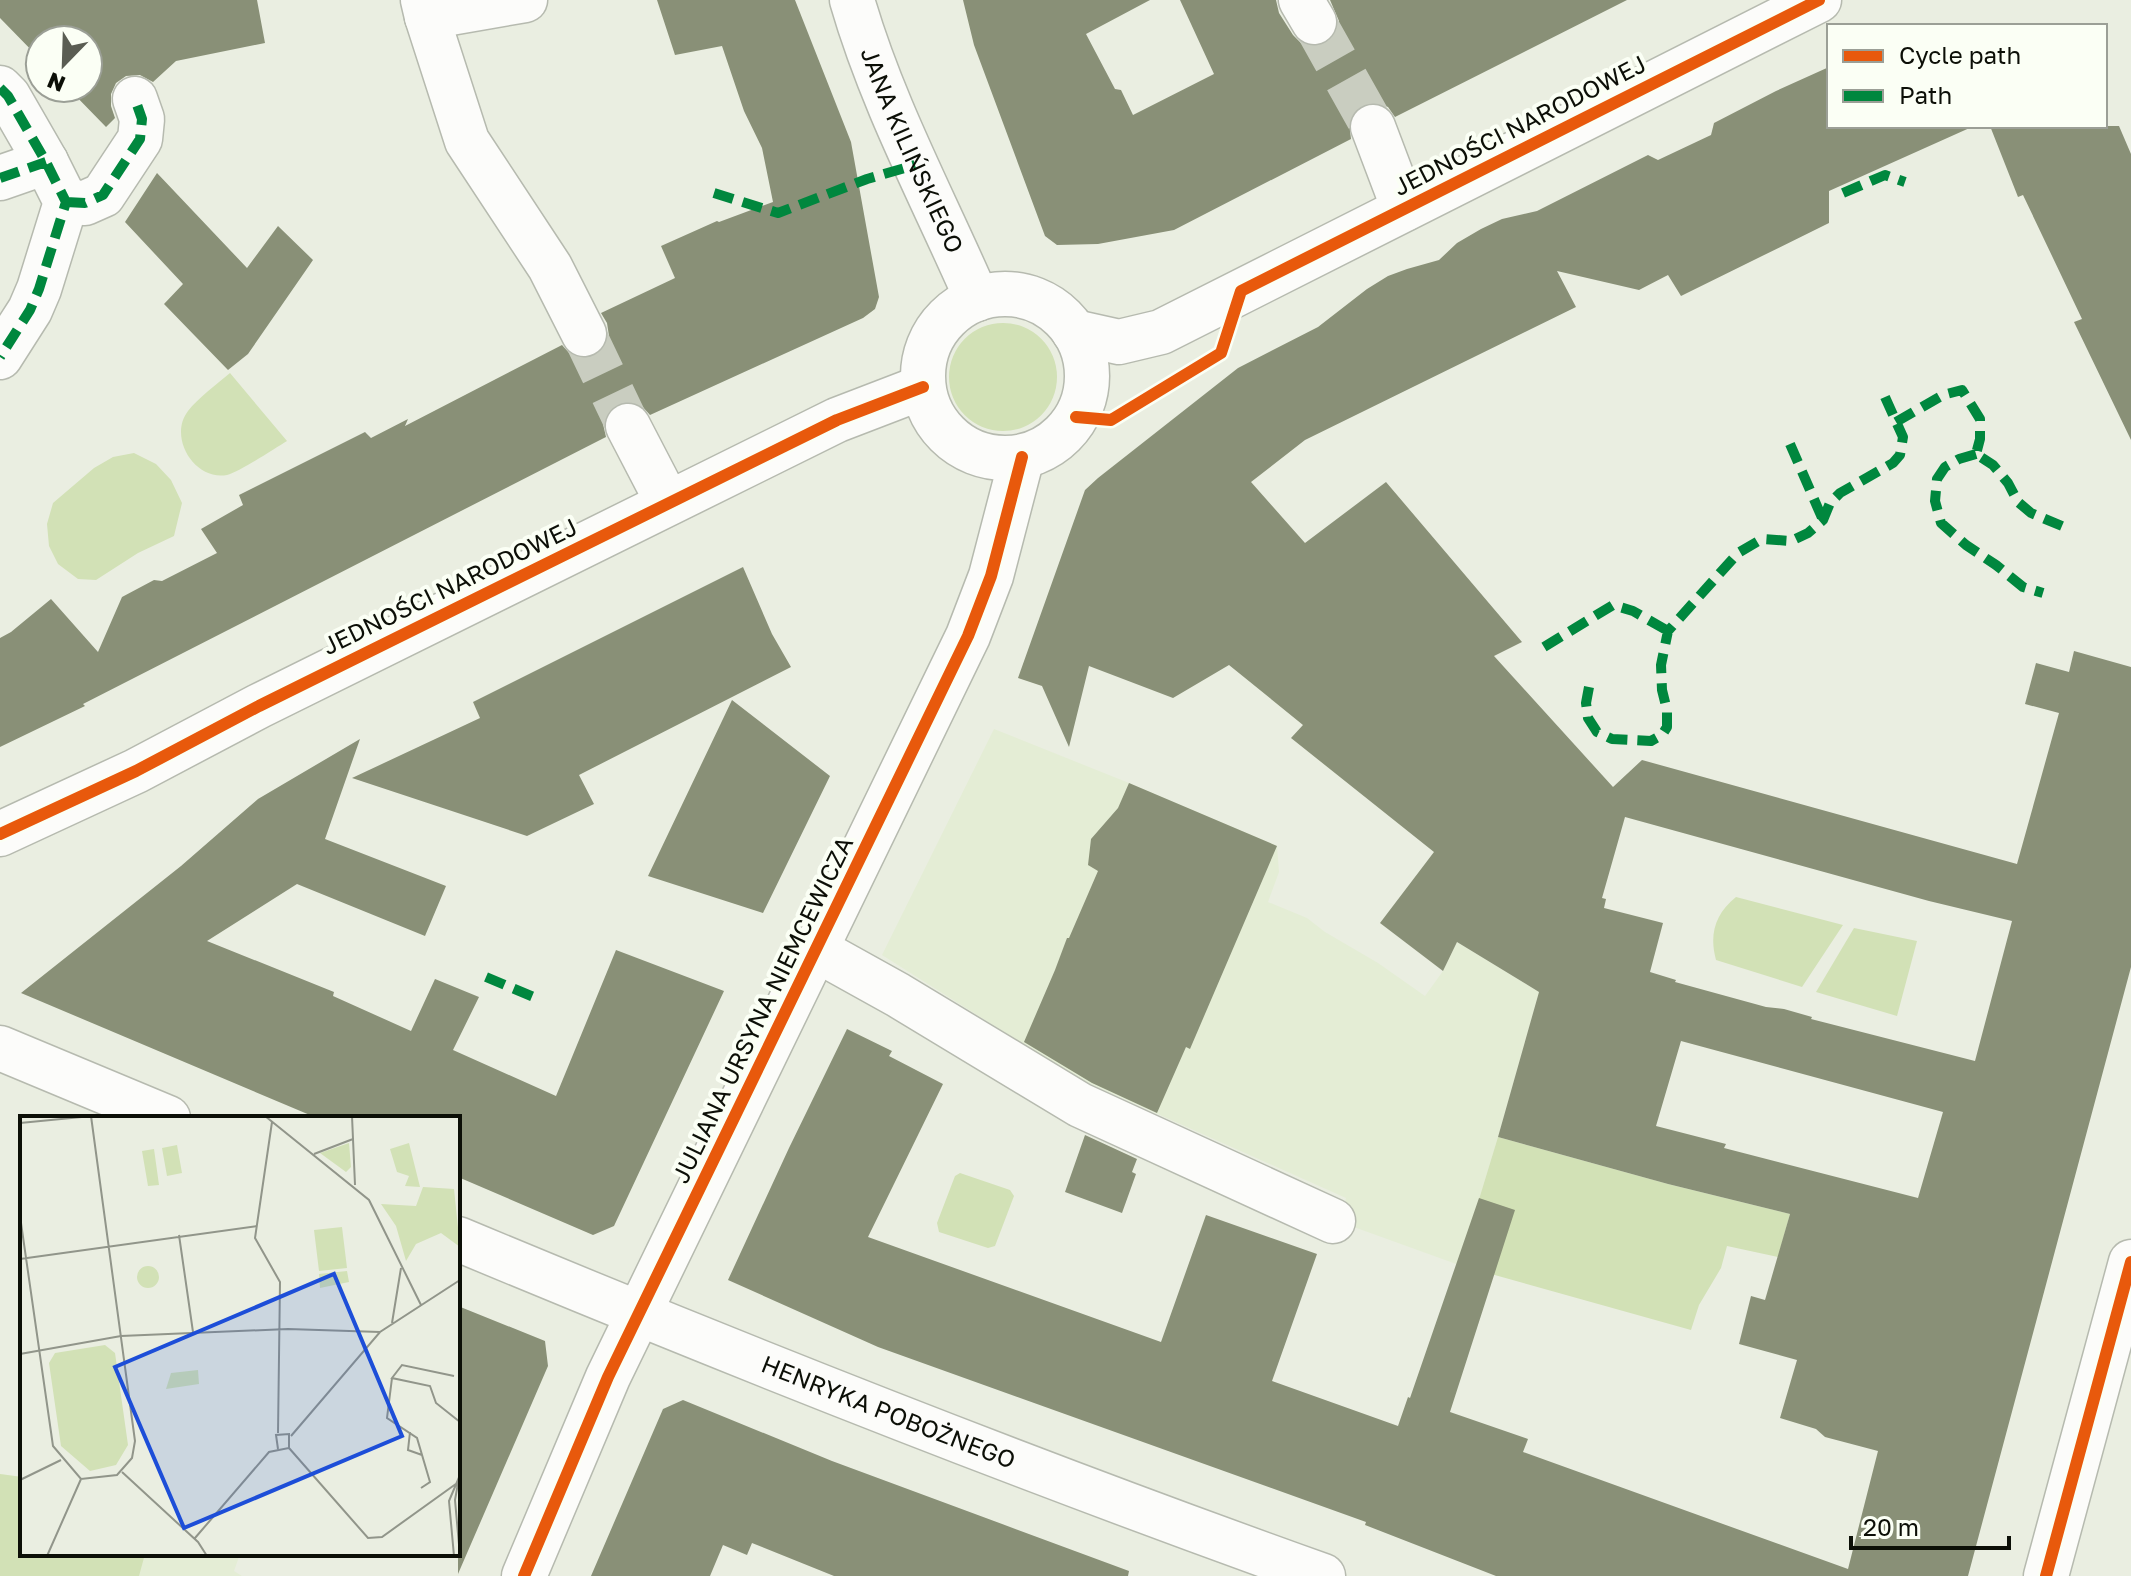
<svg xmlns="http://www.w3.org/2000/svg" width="2131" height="1576" font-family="'Golos Text',sans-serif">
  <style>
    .built { fill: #e4edd5 }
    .green { fill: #d2e1b6 }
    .building { fill: #899077; fill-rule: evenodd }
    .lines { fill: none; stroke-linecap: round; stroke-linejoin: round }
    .minor-tunnel { stroke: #c9cdc0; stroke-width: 44; stroke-dasharray: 44 22; stroke-linecap: butt }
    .minor-casing { stroke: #b6baaf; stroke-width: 47 }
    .minor { stroke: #fcfcfa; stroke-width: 44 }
    .quiet { stroke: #00873e; stroke-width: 10; stroke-dasharray: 20 10; stroke-linecap: butt }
    .cycleway-casing { stroke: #fbfff5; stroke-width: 17 }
    .cycleway { stroke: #e8590c; stroke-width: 12 }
    .labels { text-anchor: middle; stroke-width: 8; stroke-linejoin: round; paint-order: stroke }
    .street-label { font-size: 24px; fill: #0c0f07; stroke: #fbfff5 }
    .inset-road { fill: none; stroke: #91958a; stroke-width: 2 }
    .view { fill: #1d4ed8; fill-opacity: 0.15; stroke: #1d4ed8; stroke-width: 4 }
    .inset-edge { fill: none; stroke: #0c0f07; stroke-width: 4 }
  </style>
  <rect width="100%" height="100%" fill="#eaeee1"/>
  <path class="built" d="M994 729 1129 783 1277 846 1279 872 1268 902 1307 918 1325 932 1378 963 1425 996 1443 971 1457 942 1539 992 1498 1137 1459 1265 1340 1222 1346 1198 1077 1078 1023 1047V1044L882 955Z
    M0 1474 22 1477V1554H240L234 1571 242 1576H0Z"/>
  <path class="green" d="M949 377a54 54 0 1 1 108 0a54 54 0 1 1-108 0Z
    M230 373 287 441C274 449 239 472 227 475 194 481 168 437 188 411 198 398 217 384 230 373Z
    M134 453 156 464 171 480 182 503 174 536 138 553 96 580 78 579 58 564 49 546 47 524 53 503 94 468 113 457Z
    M1736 897 1843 925 1802 987 1716 960C1709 934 1715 914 1736 897Z
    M1854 928 1917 941 1897 1016 1816 992Z
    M1498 1137 1668 1184 1790 1214 1778 1257 1727 1246 1721 1268 1699 1305 1691 1330 1459 1265Z
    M960 1173 1010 1190 1014 1196 995 1246 988 1248 939 1232 937 1223 955 1176Z
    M0 1474 22 1477V1554H145L139 1576H0Z"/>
  <path class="building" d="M0 0H257L265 43 176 61 153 82 140 75 126 76 116 83 111 94V106L115 118 106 127 68 88H88V40H40V59L0 18Z
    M657 0H795L851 142 879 297 875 309 863 318 650 415 641 405 630 401 617 404 607 413 603 424 606 437 602 439 83 704 85 706 0 747V638L11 632 51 599 98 652 122 597 154 580 162 581 217 553 201 529 243 505 239 495 365 432 371 438 408 419 405 426 562 345 570 354 582 359 596 356 604 348 609 336 607 323 601 313 675 278 661 246 717 221 719 222 773 202 762 148 744 111 722 46 675 55Z
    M963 0H1150L1086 34 1115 89 1121 90 1133 115 1214 74 1180 0H1276L1279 13 1293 35 1302 44 1313 47 1326 44 1336 34 1339 21 1330 0H1627L1395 117 1388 107 1378 103 1363 104 1354 111 1349 122 1351 139 1174 230 1098 244 1057 245 1045 236 974 45Z
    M1829 67V126H1974L1829 191V223L1681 296 1668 275 1639 290 1557 271 1576 307 1305 440 1251 482 1305 543 1386 482 1522 642 1494 656 1613 787 1642 760 2017 864 2059 713 2025 704 2036 663 2069 672 2074 651 2131 667V967L1968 1576H1496L1365 1525 1366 1522 878 1347 728 1280 789 1148 847 1029 892 1051 889 1056 943 1084 868 1237 1161 1342 1206 1215 1317 1254 1272 1381 1398 1426 1408 1397 1410 1398 1479 1198 1515 1210 1450 1412 1528 1439 1523 1452 1848 1569 1878 1451 1825 1437 1816 1429 1780 1418 1797 1360 1739 1344 1751 1296 1765 1300 1790 1214 1668 1184 1498 1137 1539 992 1457 942 1443 971 1380 923 1434 852 1291 738 1303 725 1229 665 1173 698 1089 666 1069 747 1042 686 1018 678 1085 490 1098 478 1238 368 1318 327 1367 289 1388 276 1407 269 1439 260 1457 243 1481 229 1502 219 1537 211 1648 155 1658 160 1711 135 1714 123 1776 91ZM1625 817 1929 901 2012 921 1975 1061 1811 1019 1812 1017 1784 1009 1766 1007 1675 982 1676 980 1650 972 1663 923 1604 908 1606 899 1602 898ZM1681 1041 1943 1112 1918 1198 1724 1148 1726 1144 1656 1126Z
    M1990 126H2119L2131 154V440L2074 322 2082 319 2023 195 2018 197Z
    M157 173 247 268 278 226 313 260 248 354 228 370 164 304 183 284 125 222Z
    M743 567 772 634 791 667 579 775 594 804 527 836 352 778 480 718 473 702Z
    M732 700 830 776 763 913 648 876Z
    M360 739 325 839 446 886 425 936 297 884 207 941 334 992 333 996 411 1031 435 979 479 997 453 1050 556 1096 616 950 724 991 614 1226 593 1235 458 1177V1118H317L21 993 181 866 258 799Z
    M1129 783 1277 846 1190 1049 1186 1047 1157 1113 1092 1083 1024 1042 1055 970 1067 938H1069L1098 871 1088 865 1091 839 1118 808Z
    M1085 1135 1137 1159 1132 1172 1136 1174 1122 1213 1065 1192Z
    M458 1306 545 1341 548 1366 458 1574Z
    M683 1400 832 1461 1129 1571 1128 1576H834L752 1543 747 1555 723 1545 710 1576H591L663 1409Z"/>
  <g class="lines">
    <path class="minor-tunnel" d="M1314 22 1373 127
      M584 334 628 426"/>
    <defs>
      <g id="minor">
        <path d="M423 0 427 17 467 141 550 267 584 334"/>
        <path id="s1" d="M852 0C882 104 934 200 977 299"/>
        <path d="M1301 0 1314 22"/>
        <path d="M427 17 525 0"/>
        <path d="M0 88 8 96 46 162 66 202 39 289 30 310 0 357"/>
        <path d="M1373 127 1404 209"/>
        <path d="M0 178 46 162"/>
        <path d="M66 202 85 203 103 195 140 139 142 119 135 99"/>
        <circle cx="1005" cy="376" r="82"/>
        <path d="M1074 332 1119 342 1161 332 1819 0"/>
        <path d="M628 426 668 503"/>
        <path d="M0 834 136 771 259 706 837 420 923 387"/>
        <path d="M817 950 898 995 1080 1105 1333 1221"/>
        <path d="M0 1048 168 1118"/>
        <path id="s2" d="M458 1239C743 1358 1032 1472 1323 1576"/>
        <path d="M524 1576 608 1377 968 636 991 576 1022 457"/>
        <path d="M2046 1576 2131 1262"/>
      </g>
    </defs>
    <use href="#minor" class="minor-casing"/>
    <use href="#minor" class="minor"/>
    <path class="quiet" d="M0 88 8 96 46 162 66 202 39 289 30 310 0 357
      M0 178 46 162
      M714 193 778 213 867 179 915 165
      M1843 193 1885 175 1905 182
      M66 202 85 203 103 195 140 139 142 119 135 99
      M1896 422 1943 395 1962 390 1980 419V439L1976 454 1993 465 2008 483 2018 502 2031 513 2062 526
      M1790 444 1823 520
      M1976 454 1959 459 1945 467 1937 479 1935 501 1941 523 1966 545 1996 565 2023 587 2043 593
      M1544 647 1613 605 1633 611 1668 631
      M1589 687 1586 703 1588 718 1597 732 1612 739 1651 741 1662 735 1667 727V710L1662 690 1661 665 1668 631 1738 553 1762 539 1791 541 1808 533 1823 520 1830 503 1840 493 1893 463 1900 455 1903 437 1885 397
      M486 977 536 998"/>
    <defs>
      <path id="cycleway" d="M1076 417 1111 420 1221 353 1241 291 1819 0
        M0 834 136 771 259 706 837 420 923 387
        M524 1576 608 1377 968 636 991 576 1022 457
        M2046 1576 2131 1262"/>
    </defs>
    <use href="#cycleway" class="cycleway-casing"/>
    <use href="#cycleway" class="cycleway"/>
  </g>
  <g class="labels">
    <g class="street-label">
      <text transform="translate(1520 126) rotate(-27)" y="8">JEDNOŚCI NARODOWEJ</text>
      <text dy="8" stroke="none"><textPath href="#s1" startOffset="162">JANA KILIŃSKIEGO</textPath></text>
      <text transform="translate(450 587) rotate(-26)" y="8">JEDNOŚCI NARODOWEJ</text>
      <text transform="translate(763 1010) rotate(-64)" y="8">JULIANA URSYNA NIEMCEWICZA</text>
      <text dy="8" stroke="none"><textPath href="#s2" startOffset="464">HENRYKA POBOŻNEGO</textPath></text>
    </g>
  </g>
  <g transform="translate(20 1116)">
    <rect width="440" height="440" fill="#eaeee1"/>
    <path d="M329 27 331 51 326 56 300 37ZM389 27 400 71 385 70 389 60 377 56 370 33ZM157 29 162 57 147 60 142 32ZM134 33 139 69 128 70 122 35ZM403 71 434 73 440 131 421 117 396 128 386 145 376 110 361 88 396 90ZM322 111 327 152 299 155 294 114ZM117 161a11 11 0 1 1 22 0a11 11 0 1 1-22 0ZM327 155 329 166 300 172 299 158ZM85 229 95 237 108 329 96 349 70 355 41 330 29 247 35 237ZM178 254 179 268 146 273 151 257Z" fill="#d2e1b6"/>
    <path class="inset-road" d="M245 0 349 84 401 189M332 0 335 69M252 6 235 122 260 166 258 317M0 7 72 0M294 38 333 23M0 100 33 330 61 363 97 359 112 342 115 325 71 0M159 119 173 216M0 143 237 110M372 207 381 152M0 238 101 220 268 213 360 216M434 260 382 249 372 262 410 270 416 287 440 306M372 262 367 302 397 322 410 366 401 372M390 316 388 334 402 339M271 320 360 216 440 164M269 332 348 422 362 421 440 365M102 356 178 426 187 440M0 364 41 344M175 422 249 336 269 332V318L256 319 258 333M27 440 61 363M434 440 429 385 440 359M440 440 435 384 440 356"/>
    <path class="view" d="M314 158 382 320 164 412 95 251Z"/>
    <rect width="440" height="440" class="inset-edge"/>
  </g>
  <rect x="1827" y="24" width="280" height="104" fill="#fbfff5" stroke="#9b9f96" stroke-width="2"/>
  <rect x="1843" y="50" width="40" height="12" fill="#e8590c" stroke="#9b9f96" stroke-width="2"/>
  <text x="1899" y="64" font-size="24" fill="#0c0f07">Cycle path</text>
  <rect x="1843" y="90" width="40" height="12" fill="#00873e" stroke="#9b9f96" stroke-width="2"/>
  <text x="1899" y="104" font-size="24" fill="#0c0f07">Path</text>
  <g transform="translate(64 64) rotate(203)"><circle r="38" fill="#fbfff5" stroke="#9b9f96" stroke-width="2"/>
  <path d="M0-6L14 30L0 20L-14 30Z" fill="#5a5d53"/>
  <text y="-12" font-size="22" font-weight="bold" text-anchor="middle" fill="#0c0f07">N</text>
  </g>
  <path d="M1851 1536v12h158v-12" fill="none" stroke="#0c0f07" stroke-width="4"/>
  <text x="1863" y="1536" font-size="24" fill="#0c0f07" stroke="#fbfff5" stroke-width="6" paint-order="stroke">20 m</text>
</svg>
